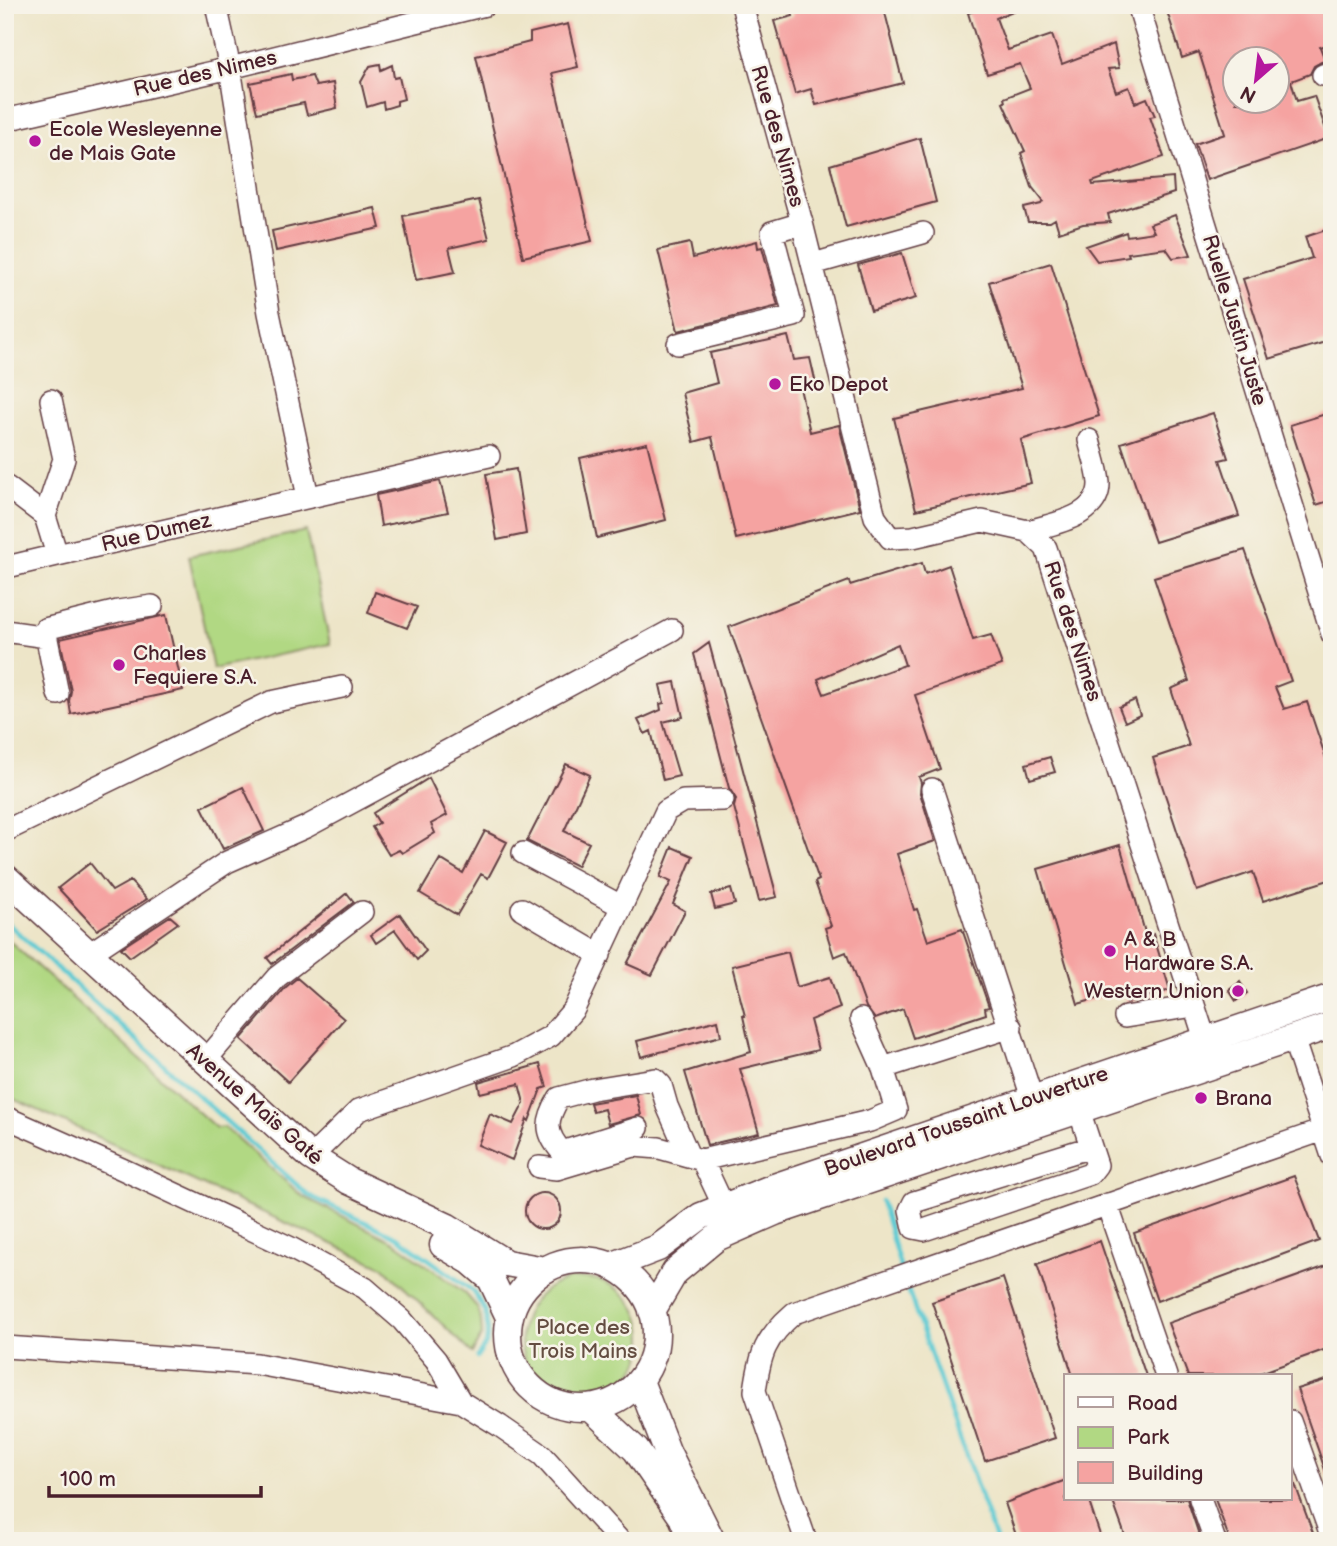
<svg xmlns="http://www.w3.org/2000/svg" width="1337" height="1546" font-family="'Balsamiq Sans',sans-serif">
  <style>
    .green { fill: #b1d883; stroke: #7e7c57; stroke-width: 2 }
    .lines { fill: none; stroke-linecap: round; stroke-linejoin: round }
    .stream { stroke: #5dcad3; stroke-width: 4.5 }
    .building { fill: #f5a3a1; fill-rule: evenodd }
    .minor-casing { stroke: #623d43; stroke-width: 24 }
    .major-casing { stroke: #623d43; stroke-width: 29 }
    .minor { stroke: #fff; stroke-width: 21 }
    .major { stroke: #fff; stroke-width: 26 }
    .poi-dot { fill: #b5179e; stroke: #f7f3e8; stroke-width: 2.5 }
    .labels { text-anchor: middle; stroke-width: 5; stroke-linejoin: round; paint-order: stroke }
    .street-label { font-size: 21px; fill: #4a1f2b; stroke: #f7f3e8 }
    .poi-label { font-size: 21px; fill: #4a1f2b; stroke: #f7f3e8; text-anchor: start }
    .park-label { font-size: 21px; fill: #644d41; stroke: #f7f3e8 }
  </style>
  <rect width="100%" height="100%" fill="#f7f3e8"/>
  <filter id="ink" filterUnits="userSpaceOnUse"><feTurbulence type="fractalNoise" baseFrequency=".0143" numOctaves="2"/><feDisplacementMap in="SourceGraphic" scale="14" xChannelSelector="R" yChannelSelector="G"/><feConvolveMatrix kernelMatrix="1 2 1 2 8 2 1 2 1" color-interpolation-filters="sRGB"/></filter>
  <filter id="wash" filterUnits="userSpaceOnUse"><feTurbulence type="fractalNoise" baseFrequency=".00686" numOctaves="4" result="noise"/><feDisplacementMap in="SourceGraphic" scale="28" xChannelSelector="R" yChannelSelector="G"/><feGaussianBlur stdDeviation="1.57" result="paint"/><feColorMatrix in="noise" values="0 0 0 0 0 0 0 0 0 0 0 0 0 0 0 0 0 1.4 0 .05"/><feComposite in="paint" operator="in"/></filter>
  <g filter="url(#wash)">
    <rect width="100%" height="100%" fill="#ede5c8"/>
    <path class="green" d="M306 531 330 644 213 669 189 556Z
      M5 937 216 1128 224 1127 302 1196 396 1243 465 1293 477 1307 481 1321 482 1335 472 1353 383 1267 5 1095Z
      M521 1339a61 61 0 1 1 122 0a61 61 0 1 1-122 0Z"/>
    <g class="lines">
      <path class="stream" d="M5 921 308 1195 399 1238 473 1291 485 1311 488 1330 486 1344 477 1357
        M881 1201 901 1269
        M905 1281 996 1541"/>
    </g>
    <g id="blocks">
      <path class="building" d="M790 5H883L903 83 816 105 811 89 795 94 774 21 793 16Z
        M991 5H1027L996 18 1008 50 1052 35 1062 64 1114 44 1119 68 1108 69 1116 92 1129 87 1135 103 1147 98 1155 116 1150 117 1164 157 1092 182 1093 185 1173 178 1174 193 1108 214 1110 222 1083 224 1059 232 1055 219 1050 222H1028L1024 208 1041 204 1043 201 1032 187 1021 153 1025 151 1003 103 1005 102 1004 98 1030 88 1020 64 987 74 968 13Z
        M1165 5H1332V43L1320 47 1325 60 1314 66 1310 74 1291 81 1297 101 1314 96 1329 138 1207 180 1195 144 1225 134 1199 52 1182 58ZM1236 60H1278V102H1236Z
        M568 24 578 67 552 73 592 241 523 257 476 56 530 42V33Z
        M380 64 381 70 392 65 394 78 399 77 404 99 397 101V105L384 109 383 102 367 107 361 82 370 66Z
        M291 74 292 80 312 76 316 86 333 83 337 108 307 115 304 103 257 113 250 83Z
        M920 138 936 202 846 227 830 165Z
        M479 200 489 239 449 248 455 272 416 280 403 216Z
        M375 208 380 228 276 251 272 231Z
        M1175 215 1191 255 1173 258 1166 248 1128 253 1129 256 1097 261 1086 246 1126 232 1127 236 1154 232 1150 224Z
        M1332 228V340L1269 359 1243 279 1312 258 1305 237Z
        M757 241 758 248 762 247 778 306 678 331 658 250 690 243 693 258Z
        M902 253 916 298 871 311 858 265Z
        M1051 263 1099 416 1021 440 1031 483 916 510 894 418 1022 388 989 282Z
        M788 336 794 360 810 358 816 384 800 388 810 432 839 425 860 509 736 539 712 437 694 442 682 393 717 383 710 353Z
        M1332 412V500L1316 505 1290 425Z
        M1213 413 1228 458 1220 460 1239 516 1155 542 1121 443Z
        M647 443 666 520 597 538 580 458Z
        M516 469 526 534 497 540 486 474Z
        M440 481 448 512 381 526 376 495Z
        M1245 550 1291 681 1275 687 1284 709 1307 702 1332 776V879L1263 901 1253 872 1197 891 1153 758 1189 746 1171 689 1189 681 1154 577Z
        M922 563 925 574 949 565 973 640 991 635 1002 665 915 695 940 769 919 777 921 783 920 793 935 841 897 854 914 910 917 909 928 941 962 929 989 1007 985 1008 986 1014 913 1038 903 1009 875 1019 866 1007 846 952 834 957 825 928 831 926 815 882 819 880 729 627 849 581 850 585ZM898 644 905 665 824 694 818 679Z
        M375 592 417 607 407 628 368 613Z
        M166 615 183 690 71 714 69 701 71 691 60 639Z
        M709 643 777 897 759 901 734 807 736 799 729 788 694 654Z
        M675 682 683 717 663 722 679 776 663 780 651 731 645 734 638 720 661 710 660 704 664 703 660 685Z
        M1135 700 1140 715 1125 722 1119 707Z
        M1050 757 1055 772 1030 779 1026 764Z
        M566 764 590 775 564 831 589 843 577 866 527 841Z
        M429 778 447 815 431 824 435 833 402 853 399 850 389 855 372 827 379 823 373 813Z
        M243 787 264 831 223 849 202 807Z
        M485 831 507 842 488 878 481 874 457 915 420 893 440 859 463 873Z
        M1120 845 1146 936 1153 934 1170 990 1127 1003 1124 991 1078 1004 1038 869Z
        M672 847 693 856 673 904 685 911 652 975 627 964 671 882 660 877Z
        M90 863 112 891 130 881 147 899 97 930 58 888Z
        M731 889 735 904 715 909 711 894Z
        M347 893 354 902 272 964 267 958Z
        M400 914 426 951 417 960 395 930 376 943 371 935Z
        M170 916 178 923 130 957 121 948Z
        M788 952 797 987 830 977 840 1008 810 1020 818 1050 740 1069 759 1133 707 1145 685 1072 751 1052 743 1016H745L732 966Z
        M297 978 344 1019 288 1082 241 1039 286 987Z
        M1240 982 1247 993 1236 1001 1229 990Z
        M718 1020 721 1036 641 1057 637 1041Z
        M540 1064 547 1087 541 1089 529 1121 527 1119 512 1160 478 1145 490 1114 513 1124 524 1103 519 1084 480 1093 478 1082Z
        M636 1095 641 1115 608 1124 604 1109 593 1112 590 1103Z
        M1294 1176 1319 1241 1157 1301 1134 1233Z
        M525 1211a18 18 0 1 1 36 0a18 18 0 1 1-36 0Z
        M1100 1241 1146 1376H1073L1037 1264Z
        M1332 1264V1347L1252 1376H1188L1168 1323Z
        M1003 1278 1055 1438 985 1461 932 1302Z
        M1332 1378V1484H1330L1297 1389Z
        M1290 1471 1316 1541H1230L1215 1499H1290Z
        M1066 1480V1499H1088L1102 1541H1018L1005 1503Z
        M1112 1499H1187L1201 1541H1127Z"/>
    </g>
  </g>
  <g filter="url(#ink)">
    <use href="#blocks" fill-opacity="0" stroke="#623d43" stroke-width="2"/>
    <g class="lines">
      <defs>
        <path id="minor" d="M216 5 230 68 269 313 308 497
          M742 5 802 223 875 517 890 538 913 537 982 521 1028 531 1046 548 1205 1039
          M1138 5 1332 634
          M1323 75 1332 72
          M5 120 230 68 485 5
          M813 264 923 233
          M678 344 794 316 772 232 802 223
          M51 400 64 459 45 516 57 555
          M7 487 45 516
          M1028 531C1052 524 1100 517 1099 483 1098 469 1092 453 1089 440
          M5 570 7 567 57 555 489 456
          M5 631 47 637
          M58 694 45 629 118 611 152 606
          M932 789 1032 1098
          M5 831 271 702 342 687
          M523 853 621 906
          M522 909 600 955
          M89 954 227 862 306 827 672 630
          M1125 1017 1194 1006
          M1293 1038 1332 1156
          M205 1061 277 977 362 912
          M883 1068 1011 1027
          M1079 1110 1097 1165 1090 1174 924 1230 914 1228 910 1210 914 1202 1091 1147
          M5 1117 122 1169 289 1247 365 1288 402 1320 436 1360 461 1402
          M638 1128 562 1152C544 1132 546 1120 559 1098L593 1089 655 1079 661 1085 667 1106 689 1156
          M311 1157 359 1110 514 1056 551 1036 574 1009 666 811 683 801 723 800
          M702 1160 724 1207
          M539 1167 557 1169 634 1146 659 1148 702 1160 870 1121 896 1110 883 1068 861 1019
          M1107 1204 1166 1376
          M5 1347 257 1364 461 1402 500 1426 542 1455 620 1541
          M1290 1421 1332 1538
          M1200 1499 1215 1541
          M806 1541 755 1391C760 1354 765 1338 794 1313L1332 1127"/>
        <path id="major" d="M5 877 311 1157 349 1181 448 1227 506 1263 545 1270
          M443 1245 470 1261 491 1279 509 1317
          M508 1334a74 74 0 1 1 148 0a74 74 0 1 1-148 0Z
          M611 1266 658 1248 701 1216 774 1187 1332 997
          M652 1311 675 1272 716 1238 775 1212 1332 1025
          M640 1381 667 1451 712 1541
          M591 1408 636 1450 682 1517 692 1541"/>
      </defs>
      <use href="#minor" class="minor-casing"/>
      <use href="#major" class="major-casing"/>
      <use href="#minor" class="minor"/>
      <use href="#major" class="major"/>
    </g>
  </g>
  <g class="poi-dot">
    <circle cx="35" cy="141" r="7"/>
    <circle cx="775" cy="384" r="7"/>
    <circle cx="119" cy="665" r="7"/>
    <circle cx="1110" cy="951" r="7"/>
    <circle cx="1238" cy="991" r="7"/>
    <circle cx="1201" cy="1098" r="7"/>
  </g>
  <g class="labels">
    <g class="street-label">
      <text transform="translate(205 73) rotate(-13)" y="7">Rue des Nimes</text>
      <text transform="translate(778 136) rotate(74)" y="7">Rue des Nimes</text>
      <text transform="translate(1235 320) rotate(73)" y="7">Ruelle Justin Juste</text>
      <text transform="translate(156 532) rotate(-13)" y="7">Rue Dumez</text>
      <text transform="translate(1073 631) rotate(72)" y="7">Rue des Nimes</text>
      <text transform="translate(255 1104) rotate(41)" y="7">Avenue Maïs Gaté</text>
      <text transform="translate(966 1121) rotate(-19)" y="7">Boulevard Toussaint Louverture</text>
    </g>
    <g class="poi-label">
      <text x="49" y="136">Ecole Wesleyenne<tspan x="49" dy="24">de Mais Gate</tspan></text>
      <text x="789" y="391">Eko Depot</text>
      <text x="133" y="660">Charles<tspan x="133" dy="24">Fequiere S.A.</tspan></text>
      <text x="1124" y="946">A &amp; B<tspan x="1124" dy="24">Hardware S.A.</tspan></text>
      <text x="1224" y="998" text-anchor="end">Western Union</text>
      <text x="1215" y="1105">Brana</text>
    </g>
    <g class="park-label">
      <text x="583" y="1334">Place des<tspan x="583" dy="24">Trois Mains</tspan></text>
    </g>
  </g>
  <rect width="1337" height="1546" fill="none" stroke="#f7f3e8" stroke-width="28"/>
  <rect x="1064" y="1374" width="228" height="126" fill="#f7f3e8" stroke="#b29e9c" stroke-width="2"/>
  <rect x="1078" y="1397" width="35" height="10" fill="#ffffff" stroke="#b29e9c" stroke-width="2"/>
  <text x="1127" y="1410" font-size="21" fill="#4a1f2b">Road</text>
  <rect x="1078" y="1427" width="35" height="21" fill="#b1d883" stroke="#b29e9c" stroke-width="2"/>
  <text x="1127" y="1444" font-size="21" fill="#4a1f2b">Park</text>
  <rect x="1078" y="1462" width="35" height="21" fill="#f5a3a1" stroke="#b29e9c" stroke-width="2"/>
  <text x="1127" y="1480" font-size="21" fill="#4a1f2b">Building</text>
  <g transform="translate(1256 80) rotate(208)"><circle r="33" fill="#f7f3e8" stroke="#b29e9c" stroke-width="2"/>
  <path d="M0-5L12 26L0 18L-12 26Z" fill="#b5179e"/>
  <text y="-10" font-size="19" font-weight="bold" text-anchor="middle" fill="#4a1f2b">N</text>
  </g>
  <path d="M49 1486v10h212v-10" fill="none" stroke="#4a1f2b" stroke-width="3.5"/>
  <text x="60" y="1486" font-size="21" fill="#4a1f2b" stroke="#f7f3e8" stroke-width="5" paint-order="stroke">100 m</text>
</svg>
